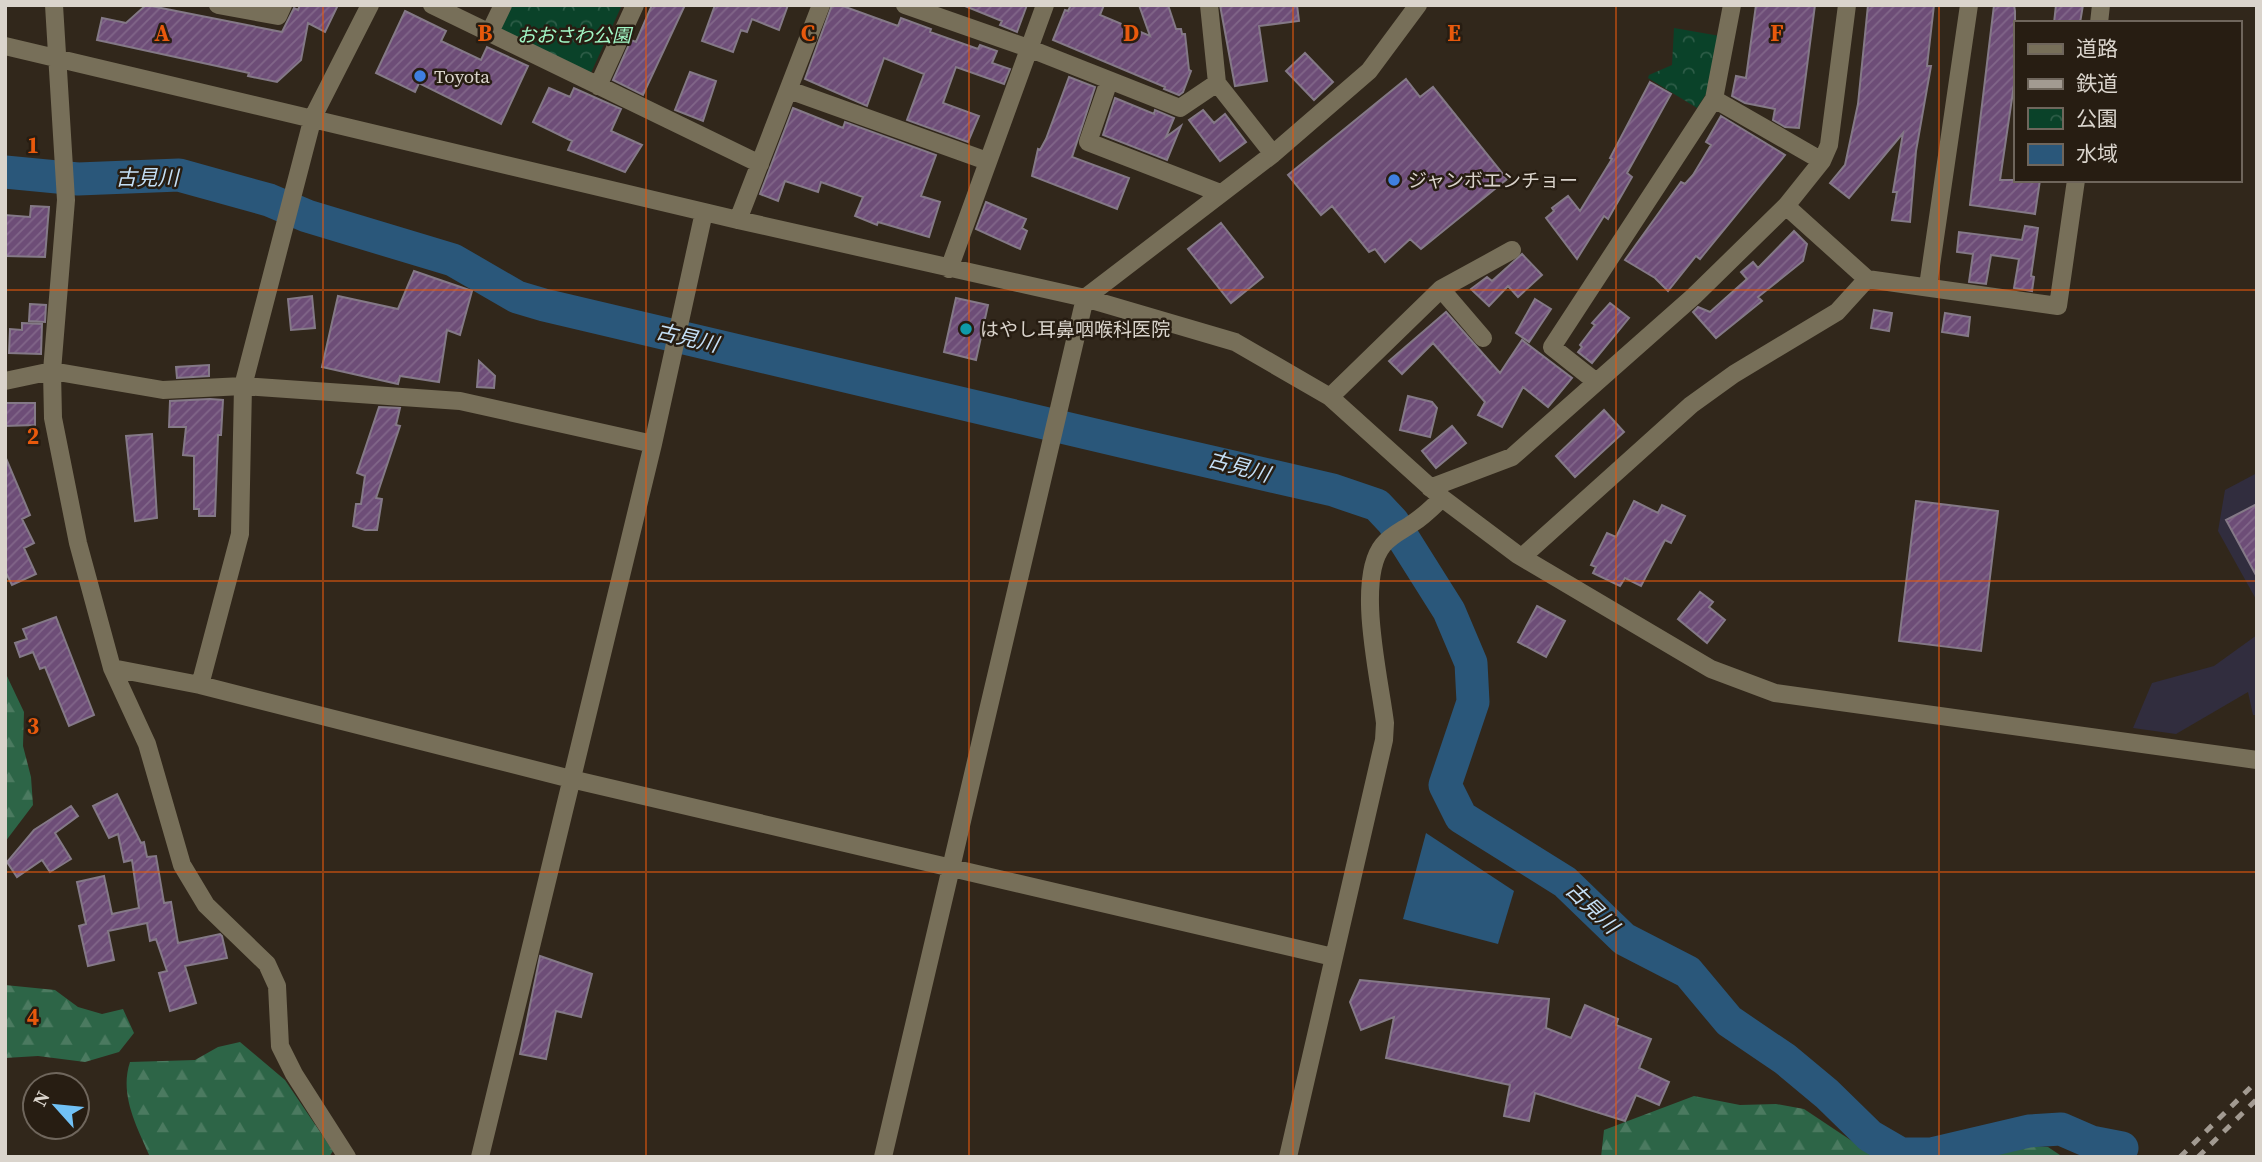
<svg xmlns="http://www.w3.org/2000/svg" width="2262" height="1162" font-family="'Source Serif 4','Noto Sans JP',serif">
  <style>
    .industrial { fill: #312d3e }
    .forest { fill: url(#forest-firs) }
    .park { fill: url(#park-crowns) }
    .water { fill: #2a577a }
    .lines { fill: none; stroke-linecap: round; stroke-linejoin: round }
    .river { stroke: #2a577a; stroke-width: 33 }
    .building { fill: url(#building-hatch); stroke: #847987; stroke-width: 2 }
    .minor { stroke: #776f59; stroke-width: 18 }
    .rail { stroke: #a29a91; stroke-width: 5; stroke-dasharray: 9 9; stroke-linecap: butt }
    .grid { fill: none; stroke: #e8590c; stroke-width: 2; stroke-opacity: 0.55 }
    .shop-dot { fill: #3f7fe0; stroke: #271d12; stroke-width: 2.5 }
    .culture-dot { fill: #0f9aa8; stroke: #271d12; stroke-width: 2.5 }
    .labels { text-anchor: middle; stroke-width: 5; stroke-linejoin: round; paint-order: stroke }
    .park-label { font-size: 19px; font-style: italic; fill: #a2f6c5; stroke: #271d12 }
    .poi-label { font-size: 19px; fill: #dad4cc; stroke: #271d12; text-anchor: start }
    .water-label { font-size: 21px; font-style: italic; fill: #c4dff6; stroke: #271d12 }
    .grid-label { font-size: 23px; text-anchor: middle; font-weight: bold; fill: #e8590c; stroke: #271d12; stroke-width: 5; stroke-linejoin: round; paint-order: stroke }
  </style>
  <defs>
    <pattern id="forest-firs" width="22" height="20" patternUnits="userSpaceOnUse" patternTransform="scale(1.75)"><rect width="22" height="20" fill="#2d6547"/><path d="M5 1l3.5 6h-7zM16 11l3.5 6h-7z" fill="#4b7a60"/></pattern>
    <pattern id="park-crowns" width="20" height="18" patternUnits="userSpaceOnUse" patternTransform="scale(1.75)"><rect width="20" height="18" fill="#0a4229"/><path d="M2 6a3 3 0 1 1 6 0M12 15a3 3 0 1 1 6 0" fill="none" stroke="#2d5c47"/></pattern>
    <pattern id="building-hatch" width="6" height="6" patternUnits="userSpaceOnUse" patternTransform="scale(1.75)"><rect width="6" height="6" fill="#6d4d77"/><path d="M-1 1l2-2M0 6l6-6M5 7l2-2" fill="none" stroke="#816689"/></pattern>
  </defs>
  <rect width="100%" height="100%" fill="#31271b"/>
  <path class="industrial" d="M2257 473V601L2218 531 2225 490Z
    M2257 635V715H2253L2248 692 2176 734 2133 728 2152 683 2214 666Z"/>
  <path class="forest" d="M5 672 24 712 23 746 31 777 33 805 5 842Z
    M5 985 55 990 78 1007 102 1014 123 1009 134 1033 119 1052 85 1062 38 1056 5 1058Z
    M240 1042 285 1080 333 1151 329 1157H150C137 1127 119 1095 130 1062L195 1060 218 1047Z
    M1694 1096 1740 1105 1776 1104 1804 1109 1876 1157H1601L1604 1130Z
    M2019 1145 2048 1147 2063 1157H1982Z"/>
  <path class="park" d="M509 5H622L590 75 497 32Z
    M1674 28 1720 36 1714 82 1697 108 1648 78 1649 75 1672 65Z"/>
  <path class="water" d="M1426 833 1514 891 1498 944 1403 919Z"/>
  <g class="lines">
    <path class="river" d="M5 172 78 179 179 175 269 200 307 216 453 260 517 297 544 305 1146 447 1333 490 1377 505 1393 522 1449 611 1471 663 1473 702 1445 785 1461 817 1565 882 1624 939 1688 972 1729 1021 1785 1059 1827 1094 1870 1136 1901 1154H1931L2029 1131 2061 1129 2091 1142 2122 1148"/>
  </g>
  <path class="building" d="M146 5 282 32 294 8 298 10 300 5H338L325 32 308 23 301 60 277 82 248 76 249 73 97 40 102 18 126 23Z
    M652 5H685L643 95 613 80 631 40 636 42Z
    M715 5H788L779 30 752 19 747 32 741 30 733 52 702 41Z
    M832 5H840L898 26 901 18 931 29 930 32 978 49 980 45 997 51 992 63 1010 69 1004 84 956 67 943 103 979 116 968 142 907 120 924 74 884 58 867 106 805 79Z
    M1027 5 1017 32 1000 25 1002 21 965 6Z
    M1071 5H1104L1100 15 1150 36 1139 5H1168L1176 29H1181L1182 34H1185L1189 70 1191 71 1183 92 1179 95 1164 89 1165 87 1053 40 1065 10 1068 11Z
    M1220 5H1297L1299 21 1259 26 1267 81 1235 86Z
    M1756 5H1815L1799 128 1785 127 1773 120 1775 109 1745 103 1732 96 1736 76 1746 78Z
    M1868 5H1934L1927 66H1931L1916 151 1910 222 1892 220 1897 192H1893L1903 133 1849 198 1830 183 1845 165 1858 104Z
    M1994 5H2014L2015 11V78L2000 180H2040L2035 214 1970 205Z
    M2056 5H2083L2080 23H2054Z
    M405 11 446 31 441 41 481 60 487 47 528 66 501 124 419 83 415 92 376 73Z
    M1305 53 1333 82 1314 100 1286 71Z
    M690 72 716 81 703 121 675 110Z
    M1069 77 1095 87 1072 157 1129 178 1117 209 1032 176 1038 149 1040 150 1046 139Z
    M1406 79 1420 97 1433 87 1507 179 1421 249 1410 239 1385 262 1375 249 1369 252 1332 206 1321 215 1288 175Z
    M1650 82 1671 94 1627 173 1632 177 1608 219 1604 216 1577 259 1546 218 1554 211 1552 208 1568 196 1580 211 1612 159 1610 158Z
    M549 88 570 97 574 88 621 109 611 131 642 145 625 172 568 150 572 141 533 122Z
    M1115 98 1154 114 1155 110 1174 118 1166 137 1181 126 1167 160 1103 135Z
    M793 108 843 128 845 122 936 155 921 196 940 202 929 237 878 222 877 225 855 216 863 197 821 182 818 192 785 181 778 201 760 194Z
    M1203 110 1214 123 1225 114 1246 142 1220 161 1189 120Z
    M1721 116 1785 155 1700 259 1696 256 1668 291 1655 278 1625 260 1681 182 1685 184 1693 175 1711 145 1706 142Z
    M986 202 1026 219 1022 228 1027 231 1020 249 976 229Z
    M31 206 49 207 45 257 5 256V215L30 217Z
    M1221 223 1263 277 1231 303 1188 249Z
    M2025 226 2038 228 2031 276 2034 277 2032 291 2014 288 2019 259 1991 255 1986 284 1969 282 1973 254 1957 252 1959 232 2022 240Z
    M1794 231 1807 244 1803 261 1758 297 1762 301 1716 338 1693 312 1698 307 1710 312 1747 279 1741 272 1753 262 1758 268Z
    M1522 254 1542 275 1518 297 1508 286 1489 306 1471 289 1487 277 1492 281Z
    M414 271 472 291 460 335 447 330 439 382 400 376 398 384 322 367 338 296 398 309Z
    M312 296 315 328 291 330 288 299Z
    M956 298 988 305 976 360 944 352Z
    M1535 299 1551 309 1529 342 1516 333Z
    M1610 303 1629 318 1592 363 1578 352 1582 347 1580 345 1595 325 1592 323Z
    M30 304 46 305 45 322 29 321Z
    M1874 310 1892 313 1889 331 1871 328Z
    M1446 312 1500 373 1522 340 1572 378 1548 407 1523 387 1502 427 1478 415 1485 402 1433 343 1402 374 1389 361Z
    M1945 313 1970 317 1968 336 1942 332Z
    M22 323 42 324 41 354 9 353 10 329 22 330Z
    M479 361 495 376 494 388 477 387Z
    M209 365V376L177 378 176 367Z
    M1408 396 1432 402 1437 408 1430 437 1400 430Z
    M210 399 223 400 221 435H218L215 516H199V509H194V456L183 455 186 427H169L170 401Z
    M5 403H35V425L5 426Z
    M379 407 400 408 396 425 400 426 376 498 382 499 377 530H365L353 526 356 504H361L365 476 357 473Z
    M1604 410 1624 432 1575 477 1556 456Z
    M1452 426 1466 443 1436 468 1422 451Z
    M152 434 157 518 135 521 126 436Z
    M5 456 30 515 22 519 34 543 24 548 36 574 12 585 5 571Z
    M1634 501 1658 513 1662 505 1685 516 1671 543 1665 540 1641 586 1625 578 1620 586 1593 573 1596 567 1591 565 1607 533 1616 537Z
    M1916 501 1998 511 1981 651 1899 641Z
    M2257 504V577L2226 520Z
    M1700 592 1713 602 1709 607 1725 620 1707 643 1678 619Z
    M1537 606 1565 621 1546 657 1518 642Z
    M56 617 94 715 69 726 45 667 40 669 33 652 20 657 15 643 27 639 23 629Z
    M117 794 141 843 144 842 147 857 156 856 164 903 171 902 178 943 220 934 222 936 227 958 185 966 196 1003 170 1011 159 973 167 971 156 939 150 941 147 923 108 931 114 960 88 966 79 926 86 924 77 882 104 876 112 914 139 908 132 860 124 862 118 834 109 838 93 806Z
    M71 806 78 816 55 833 71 859 50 872 42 860 17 877 7 862 34 830Z
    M540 956 592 974 581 1017 556 1011 546 1059 520 1054Z
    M1360 980 1549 999 1546 1028 1571 1038 1585 1005 1618 1019 1616 1025 1651 1039 1639 1068 1669 1082 1659 1105 1636 1095 1625 1121 1535 1093 1529 1121 1504 1116 1510 1085 1386 1058 1394 1017 1361 1030 1350 1002Z"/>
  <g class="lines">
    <path class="minor" d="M54 5 66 200 52 371 53 418 78 543 112 668 147 744 182 865 206 905 267 964 277 986 280 1046 294 1074 347 1157
      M218 5 278 16 283 5
      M432 5 760 164
      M905 5 1028 48 1180 108 1217 83
      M1209 5 1217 83 1273 154
      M2099 23 2101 5
      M489 34 503 5
      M5 46 738 220 1085 298 1235 342 1330 397 1442 498 1518 555 1711 669 1775 693 2257 760
      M1109 81 1088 142 1220 193
      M598 86 635 5
      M789 90 987 161
      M1714 99 1822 161
      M1786 206 1867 279
      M738 220 821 5
      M949 269 1045 5
      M1928 286 1969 5
      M1441 289 1483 338
      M5 381 52 371 163 390 243 386 460 401 653 444
      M1595 381 1552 347 1714 99 1732 5
      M1330 397 1441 289 1512 250
      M1430 488 1512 457 1694 296 1786 206 1822 161 1829 145 1847 5
      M1522 557 1691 405 1734 374 1837 312 1867 279 2058 306 2076 180
      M112 668 200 685 571 779 1333 957
      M200 685 240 534 243 386 313 117 370 5
      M480 1157 653 444 704 212
      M883 1157 1085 298 1273 154 1369 71 1418 5
      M1288 1157 1384 740 1385 723C1380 680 1355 579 1383 545 1391 535 1403 530 1413 523 1424 516 1433 507 1442 498"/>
    <path class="rail" d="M2180 1157 2257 1081
      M2198 1157 2257 1099"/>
  </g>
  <path class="grid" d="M323 5V1157M646 5V1157M969 5V1157M1293 5V1157M1616 5V1157M1939 5V1157M5 290H2257M5 581H2257M5 872H2257"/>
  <g class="shop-dot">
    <circle cx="420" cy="76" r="7"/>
    <circle cx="1394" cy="180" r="7"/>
  </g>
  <circle class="culture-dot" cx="966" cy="329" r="7"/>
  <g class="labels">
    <g class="park-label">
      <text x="574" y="42">おおさわ公園</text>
    </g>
    <g class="poi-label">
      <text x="434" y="83">Toyota</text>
      <text x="1408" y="187">ジャンボエンチョー</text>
      <text x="980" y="336">はやし耳鼻咽喉科医院</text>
    </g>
    <g class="water-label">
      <text x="147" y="185">古見川</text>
      <text transform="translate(687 338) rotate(13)" y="7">古見川</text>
      <text transform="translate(1239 467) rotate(15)" y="7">古見川</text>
      <text transform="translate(1592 908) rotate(44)" y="7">古見川</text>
    </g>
  </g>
  <g class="grid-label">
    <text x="162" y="41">A</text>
    <text x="485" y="41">B</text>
    <text x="808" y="41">C</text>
    <text x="1131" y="41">D</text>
    <text x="1454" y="41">E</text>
    <text x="1777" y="41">F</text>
    <text x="33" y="153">1</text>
    <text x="33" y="444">2</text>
    <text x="33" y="734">3</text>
    <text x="33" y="1025">4</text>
  </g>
  <rect width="2262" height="1162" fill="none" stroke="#dad4cc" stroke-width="14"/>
  <rect x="2014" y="21" width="228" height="161" fill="#271d12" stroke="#6f665c" stroke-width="2"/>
  <rect x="2028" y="44" width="35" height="10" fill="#776f59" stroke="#6f665c" stroke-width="2"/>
  <text x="2076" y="56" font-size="21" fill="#dad4cc">道路</text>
  <rect x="2028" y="79" width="35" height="10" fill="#a29a91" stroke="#6f665c" stroke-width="2"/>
  <text x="2076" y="91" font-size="21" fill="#dad4cc">鉄道</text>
  <rect x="2028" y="108" width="35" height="21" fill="url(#park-crowns)" stroke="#6f665c" stroke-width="2"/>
  <text x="2076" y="126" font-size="21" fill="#dad4cc">公園</text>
  <rect x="2028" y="144" width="35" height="21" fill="#2a577a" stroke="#6f665c" stroke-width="2"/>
  <text x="2076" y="161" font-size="21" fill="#dad4cc">水域</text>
  <g transform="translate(56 1106) rotate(297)"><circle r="33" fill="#271d12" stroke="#6f665c" stroke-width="2"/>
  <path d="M0-5L12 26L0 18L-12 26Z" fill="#71c1f5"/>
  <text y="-10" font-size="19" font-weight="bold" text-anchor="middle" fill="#dad4cc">N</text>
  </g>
</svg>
